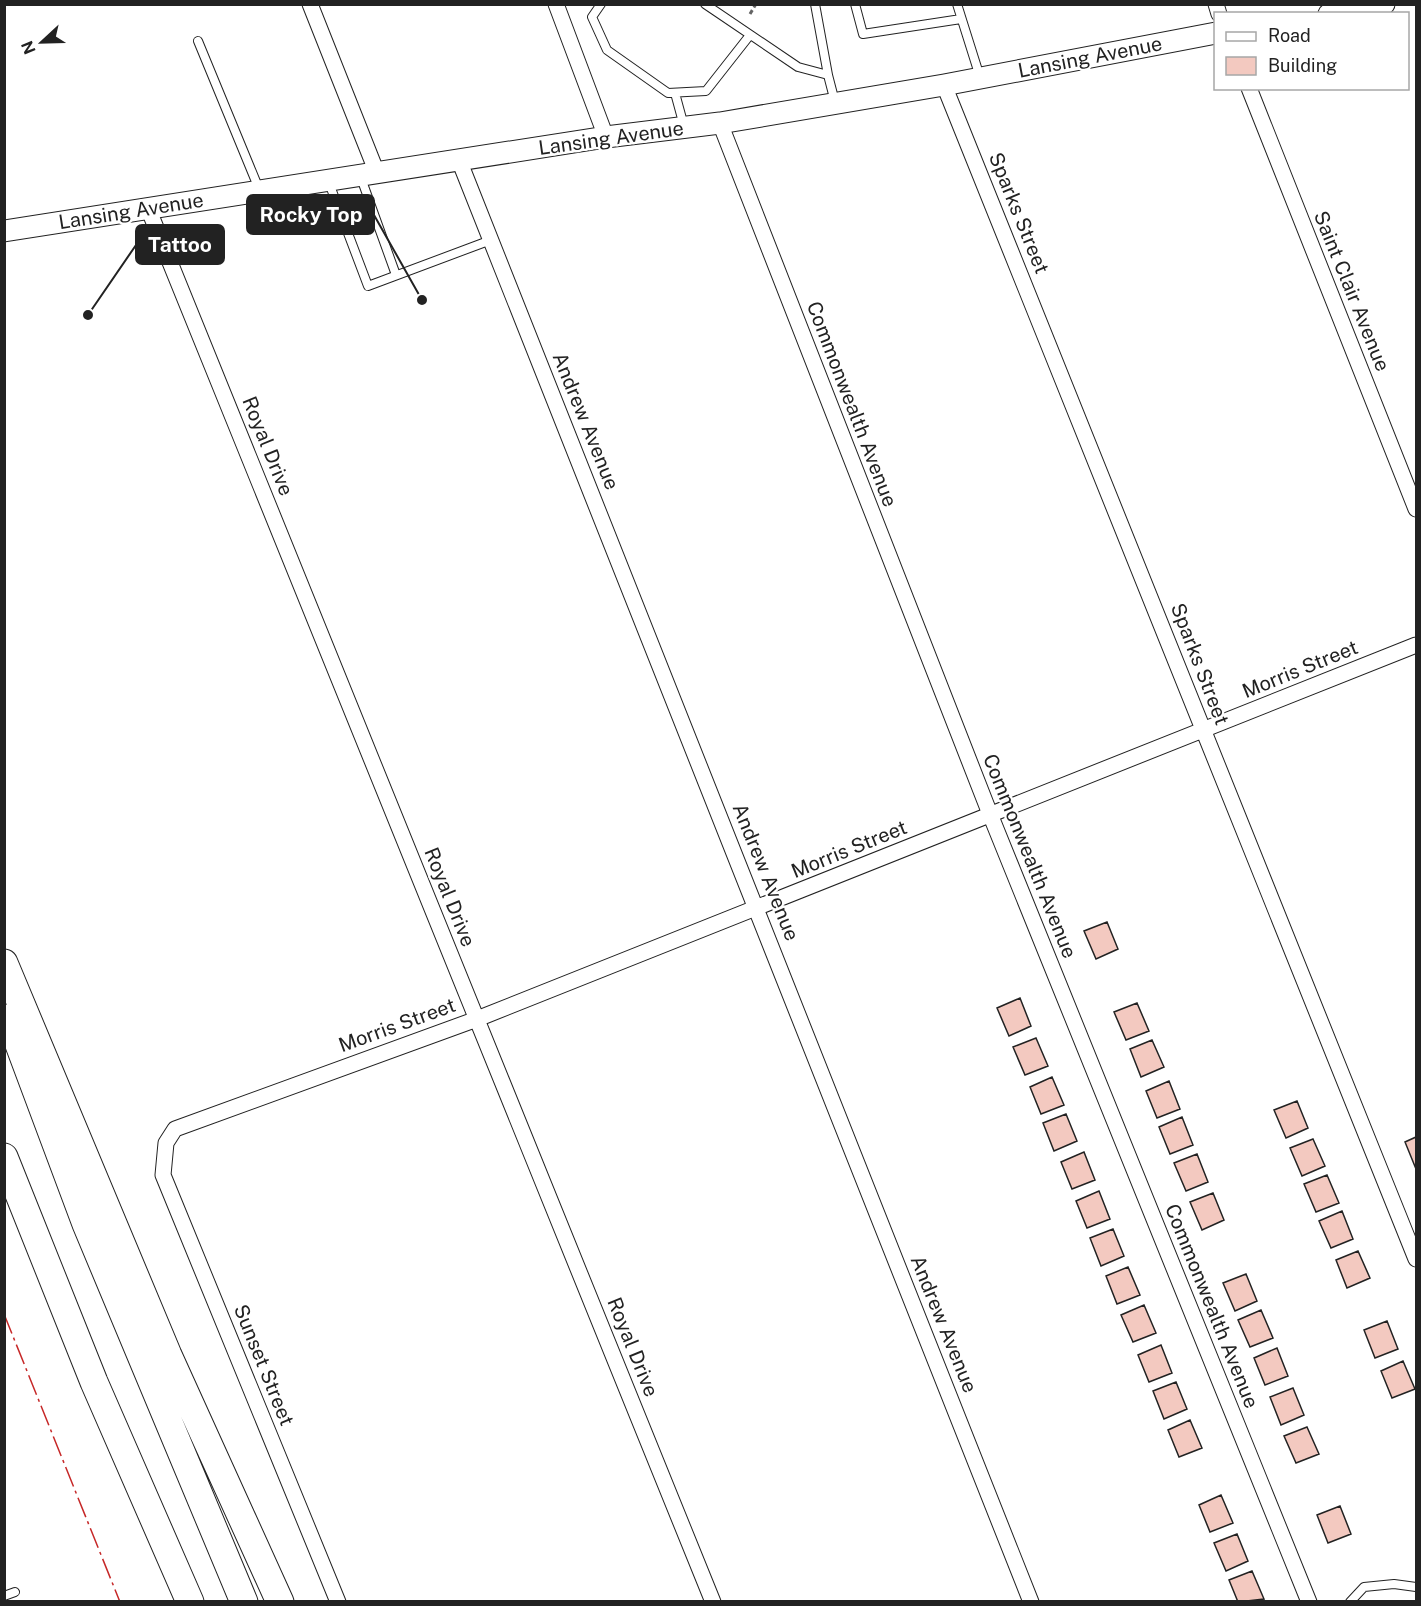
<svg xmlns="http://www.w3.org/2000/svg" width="1421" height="1606" font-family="'Public Sans',sans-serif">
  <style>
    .building { fill: #f3c9c0; stroke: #222; stroke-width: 1.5 }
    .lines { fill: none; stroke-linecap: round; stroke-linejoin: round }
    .lane-casing { stroke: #222; stroke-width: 10 }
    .street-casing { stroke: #222; stroke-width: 17 }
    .secondary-casing { stroke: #222; stroke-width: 23 }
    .highway-casing { stroke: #222; stroke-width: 29 }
    .path { stroke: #646464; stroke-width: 3; stroke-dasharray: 4.5 3; stroke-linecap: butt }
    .lane { stroke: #fff; stroke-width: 8 }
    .street { stroke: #fff; stroke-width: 15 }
    .secondary { stroke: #fff; stroke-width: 21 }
    .highway { stroke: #fff; stroke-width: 27 }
    .power { stroke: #c62828; stroke-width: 1.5; stroke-dasharray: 21 4.5 3 4.5; stroke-linecap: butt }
    .labels { text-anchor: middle; stroke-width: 4.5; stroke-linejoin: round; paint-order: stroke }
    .street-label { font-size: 20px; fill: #222; stroke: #fff }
    .leader { fill: none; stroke: #222; stroke-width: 2 }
    .callout-dot { fill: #222; stroke: #fff; stroke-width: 2 }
    .callout { fill: #222; stroke: #222; stroke-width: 2 }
    .callout-label { font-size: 21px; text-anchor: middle; font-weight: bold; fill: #fff }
  </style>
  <rect width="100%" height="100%" fill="#fff"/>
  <path class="building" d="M1107 922 1118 949 1096 959 1084 931Z
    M1020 998 1031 1026 1009 1036 997 1008Z
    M1137 1003 1149 1031 1126 1040 1114 1012Z
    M1036 1038 1048 1066 1025 1075 1013 1047Z
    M1152 1040 1164 1067 1141 1077 1130 1049Z
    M1052 1077 1064 1105 1041 1114 1030 1087Z
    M1169 1081 1180 1109 1157 1118 1146 1091Z
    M1297 1101 1308 1128 1286 1138 1274 1110Z
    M1066 1114 1077 1141 1054 1151 1043 1123Z
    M1182 1117 1193 1145 1170 1154 1159 1127Z
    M1416 1137V1169L1405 1142Z
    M1313 1139 1325 1166 1302 1176 1290 1148Z
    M1084 1152 1095 1180 1072 1189 1061 1162Z
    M1197 1154 1208 1182 1186 1191 1174 1163Z
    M1327 1175 1339 1203 1316 1212 1304 1184Z
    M1099 1191 1110 1219 1087 1228 1076 1201Z
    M1213 1193 1224 1220 1202 1230 1190 1202Z
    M1342 1211 1353 1239 1331 1248 1319 1221Z
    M1113 1229 1124 1256 1101 1266 1090 1238Z
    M1358 1251 1370 1278 1347 1288 1336 1260Z
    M1128 1267 1140 1295 1117 1304 1106 1276Z
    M1246 1274 1257 1301 1235 1311 1223 1283Z
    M1144 1305 1156 1333 1133 1342 1121 1315Z
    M1261 1310 1273 1338 1250 1347 1238 1320Z
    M1387 1321 1398 1349 1375 1358 1364 1330Z
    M1161 1345 1172 1373 1149 1382 1138 1355Z
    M1277 1348 1288 1376 1265 1385 1254 1358Z
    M1403 1361 1415 1389 1392 1398 1381 1371Z
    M1176 1382 1187 1409 1164 1419 1153 1391Z
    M1293 1388 1304 1415 1281 1425 1270 1397Z
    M1190 1420 1202 1448 1179 1457 1168 1430Z
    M1307 1427 1319 1454 1296 1463 1284 1436Z
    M1221 1495 1233 1523 1210 1532 1199 1505Z
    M1340 1506 1351 1534 1328 1543 1317 1515Z
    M1237 1534 1248 1561 1226 1571 1214 1543Z
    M1252 1571 1264 1599 1238 1602 1229 1580Z"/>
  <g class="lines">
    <defs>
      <path id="lane" d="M601 4 592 17 607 50 668 93 706 91 750 35
        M705 4 798 67 828 75 835 102
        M815 4 828 75
        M855 4 863 34 961 19
        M957 4 980 77
        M198 41 259 189
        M675 93 684 126
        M361 178 396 275
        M329 183 368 286 491 240
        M4 1596 15 1592
        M1350 1602 1364 1587 1394 1584 1416 1587"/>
      <path id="street" d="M310 4 377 173
        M556 4 606 137
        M1216 4 1219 14
        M944 85 1416 1259
        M1249 88 1416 509
        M720 123 990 814 1309 1602
        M459 160 1031 1602
        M148 208 713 1602
        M338 1602 163 1175 166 1143 175 1129 477 1019 1416 645"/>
      <path id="secondary" d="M1329 14 1384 4
        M4 231 606 137 720 123 944 85 1216 33"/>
      <path id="highway" d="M4 963 168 1355 280 1602
        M9 1018 86 1224 244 1602
        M4 1157 94 1382 190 1602"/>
    </defs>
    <use href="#lane" class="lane-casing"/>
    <use href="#street" class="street-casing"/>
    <use href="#secondary" class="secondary-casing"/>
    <use href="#highway" class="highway-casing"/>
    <path class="path" d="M750 14 756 4"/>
    <use href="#lane" class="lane"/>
    <use href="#street" class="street"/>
    <use href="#secondary" class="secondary"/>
    <use href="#highway" class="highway"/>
    <path class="power" d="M4 1314 120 1602"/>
  </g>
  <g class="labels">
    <g class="street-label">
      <text transform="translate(1090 57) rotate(-11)" y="7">Lansing Avenue</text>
      <text transform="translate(611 138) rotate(-8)" y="7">Lansing Avenue</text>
      <text transform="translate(131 211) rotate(-9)" y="7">Lansing Avenue</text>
      <text transform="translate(1019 213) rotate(68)" y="7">Sparks Street</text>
      <text transform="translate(1352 291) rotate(68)" y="7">Saint Clair Avenue</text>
      <text transform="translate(852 404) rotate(69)" y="7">Commonwealth Avenue</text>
      <text transform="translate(586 421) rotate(68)" y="7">Andrew Avenue</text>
      <text transform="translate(268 446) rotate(68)" y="7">Royal Drive</text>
      <text transform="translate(1200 664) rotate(69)" y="7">Sparks Street</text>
      <text transform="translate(1300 669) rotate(-22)" y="7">Morris Street</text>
      <text transform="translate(849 849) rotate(-22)" y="7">Morris Street</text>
      <text transform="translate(1030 856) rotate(68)" y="7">Commonwealth Avenue</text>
      <text transform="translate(766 872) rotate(68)" y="7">Andrew Avenue</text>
      <text transform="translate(450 897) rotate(68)" y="7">Royal Drive</text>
      <text transform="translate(397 1025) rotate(-20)" y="7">Morris Street</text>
      <text transform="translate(1212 1306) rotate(68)" y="7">Commonwealth Avenue</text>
      <text transform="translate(944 1324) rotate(68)" y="7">Andrew Avenue</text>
      <text transform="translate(633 1347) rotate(68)" y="7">Royal Drive</text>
      <text transform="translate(264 1365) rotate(68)" y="7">Sunset Street</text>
    </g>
  </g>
  <path class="leader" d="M422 300L374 215M88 315L136 245"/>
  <g class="callout-dot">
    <circle cx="422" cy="300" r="6"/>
    <circle cx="88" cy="315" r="6"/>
  </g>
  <g class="callout">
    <rect x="247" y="195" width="127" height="39" rx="6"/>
    <rect x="136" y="225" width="88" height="39" rx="6"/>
  </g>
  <g class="callout-label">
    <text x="311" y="222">Rocky Top</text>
    <text x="180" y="252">Tattoo</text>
  </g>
  <rect width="1421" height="1606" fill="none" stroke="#222222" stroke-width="12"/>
  <rect x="1214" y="12" width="195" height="78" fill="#ffffff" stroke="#a7a7a7" stroke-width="1.5"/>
  <rect x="1226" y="32" width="30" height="9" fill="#ffffff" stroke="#a7a7a7" stroke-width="1.5"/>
  <text x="1268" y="42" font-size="18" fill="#222222">Road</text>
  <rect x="1226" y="57" width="30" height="18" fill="#f3c9c0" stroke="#a7a7a7" stroke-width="1.5"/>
  <text x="1268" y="72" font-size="18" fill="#222222">Building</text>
  <g transform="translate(42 42) rotate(248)" stroke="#ffffff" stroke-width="4.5" paint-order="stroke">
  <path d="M0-4.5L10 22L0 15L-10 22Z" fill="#222222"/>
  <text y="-9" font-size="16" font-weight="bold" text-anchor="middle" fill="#222222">N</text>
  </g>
</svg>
